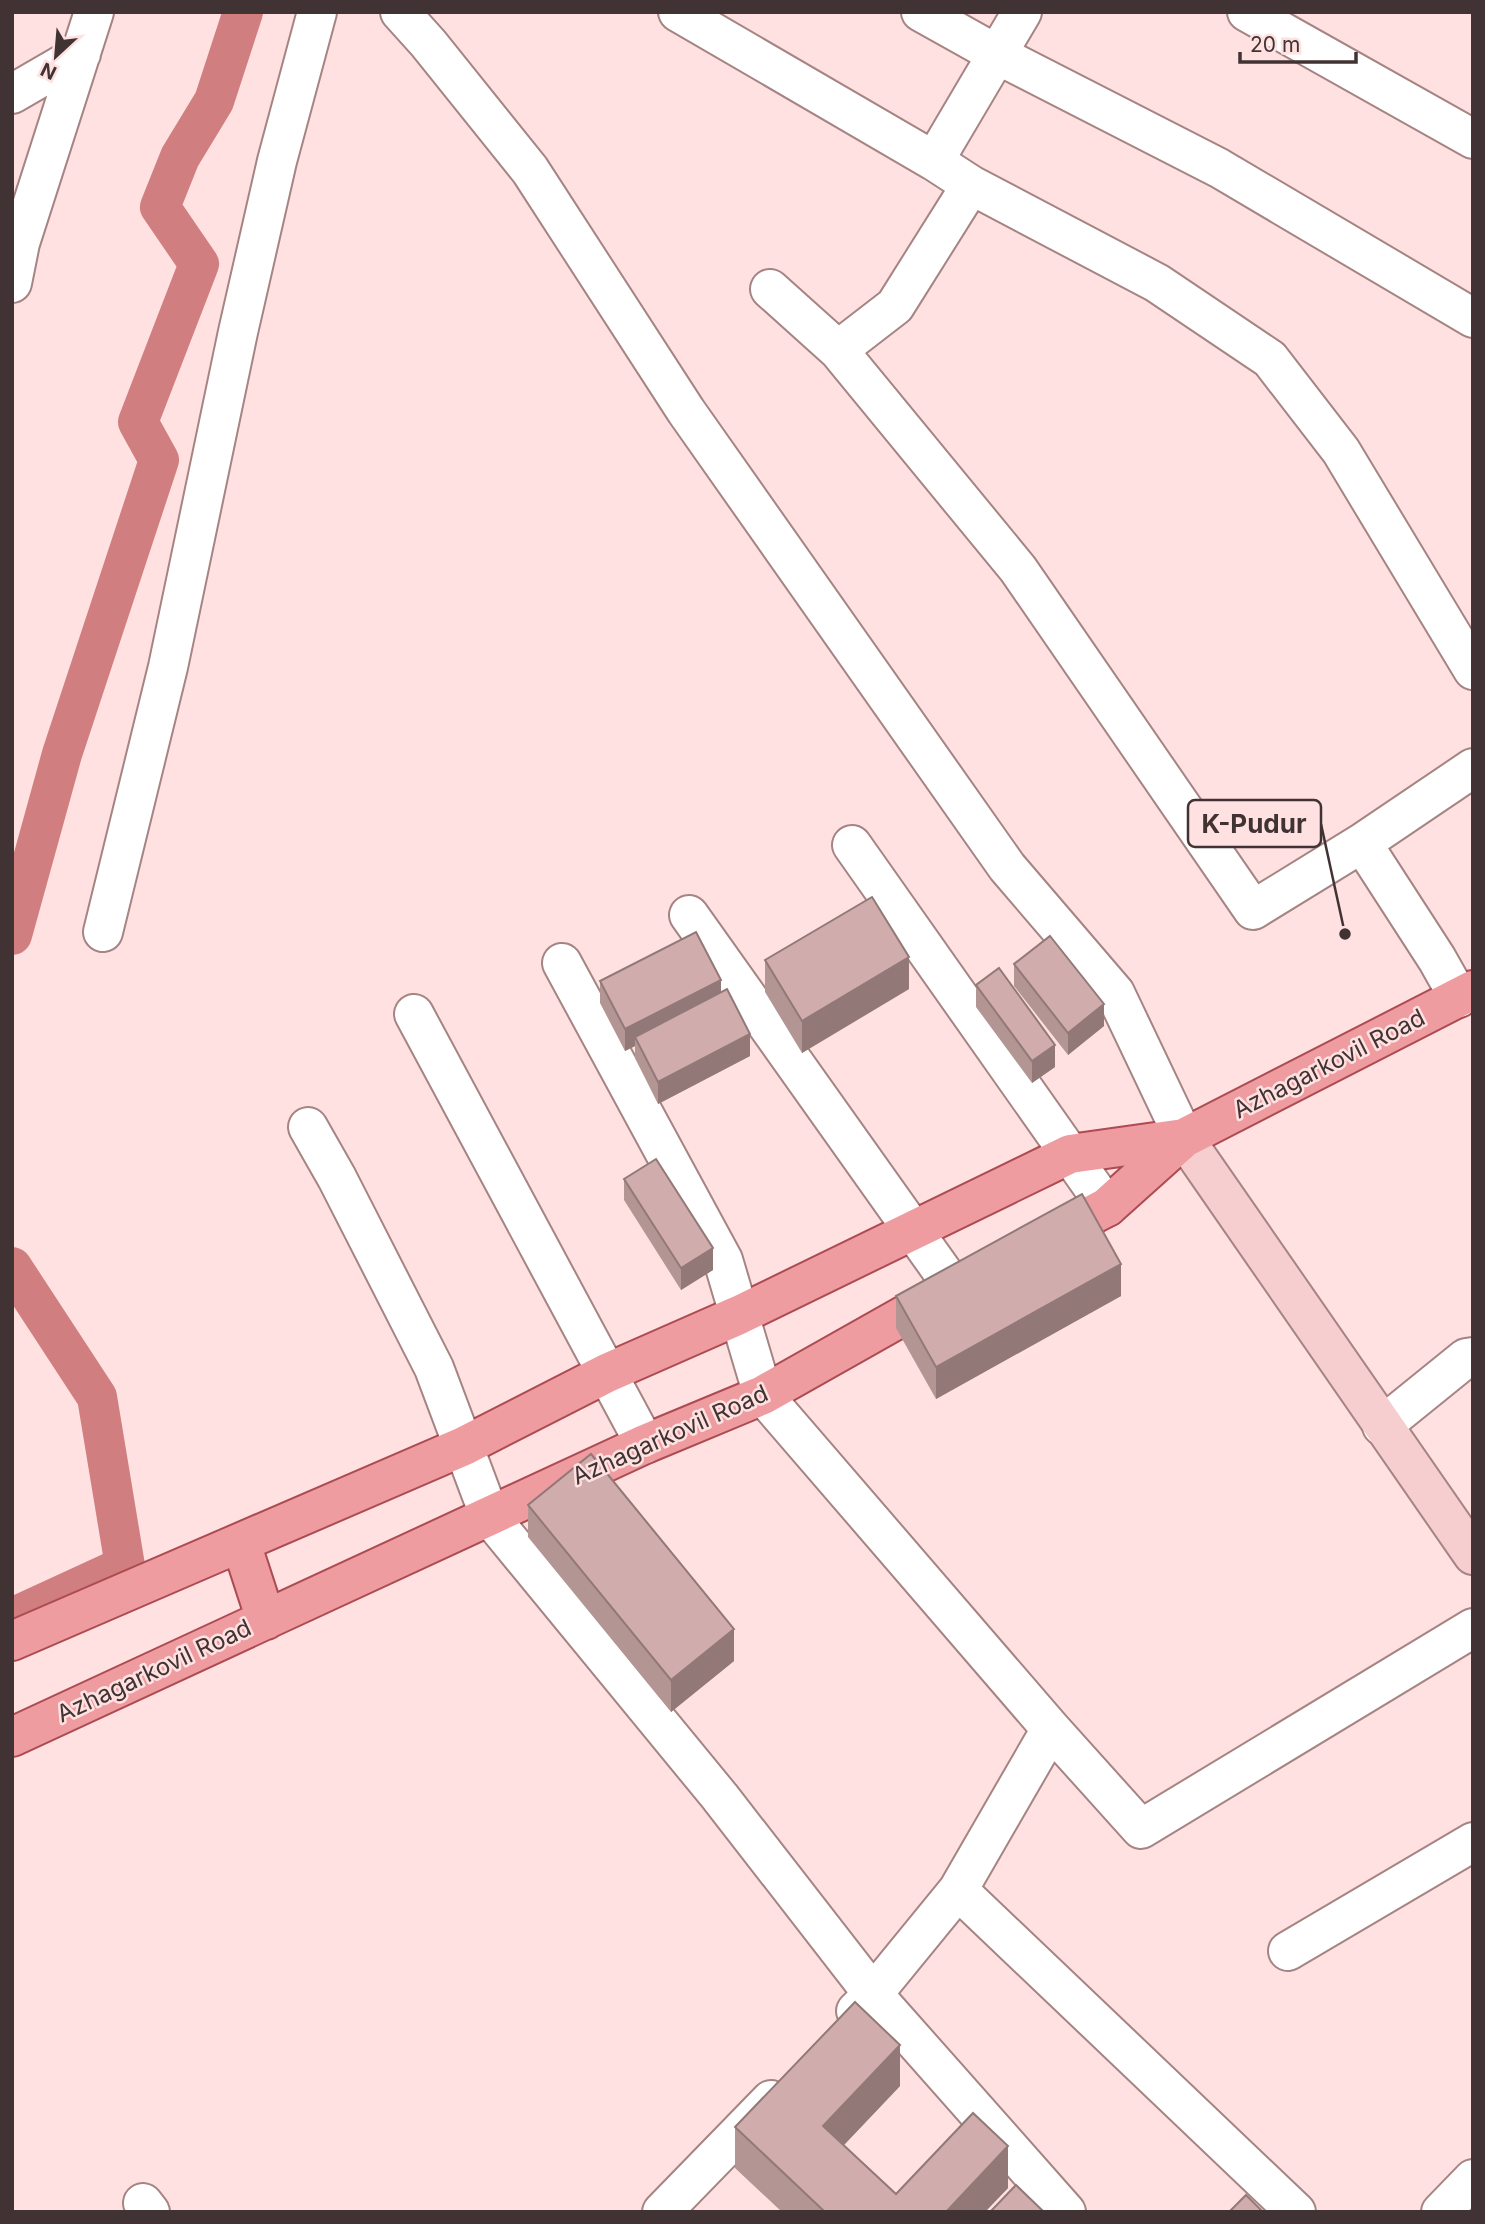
<svg xmlns="http://www.w3.org/2000/svg" width="1485" height="2224" font-family="Inter,sans-serif">
  <style>
    .lines { fill: none; stroke-linecap: round; stroke-linejoin: round }
    .canal { stroke: #d07e7f; stroke-width: 40 }
    .street-casing { stroke: #a58483; stroke-width: 42 }
    .secondary-casing { stroke: #a58483; stroke-width: 42 }
    .primary-casing { stroke: #ac4c52; stroke-width: 42 }
    .street { stroke: #fff; stroke-width: 38 }
    .secondary { stroke: #f7ced0; stroke-width: 38 }
    .primary { stroke: #ef9ca1; stroke-width: 38 }
    .wall { fill: #b39594 }
    .shaded-wall { fill: #927978 }
    .building { fill: #d0adac; stroke: #927978; stroke-width: 2 }
    .labels { text-anchor: middle; stroke-width: 5; stroke-linejoin: round; paint-order: stroke }
    .street-label { font-size: 24px; fill: #413333; stroke: #fee1e0 }
    .leader { fill: none; stroke: #413333; stroke-width: 2.5 }
    .callout-dot { fill: #413333; stroke: #fee1e0; stroke-width: 2.5 }
    .callout { fill: #fee1e0; stroke: #413333; stroke-width: 2.5 }
    .callout-label { font-size: 26px; text-anchor: middle; font-weight: bold; fill: #413333 }
  </style>
  <rect width="100%" height="100%" fill="#fee1e0"/>
  <g class="lines">
    <path class="canal" d="M12 935 62 754 159 460 138 422 199 264 160 207 180 157 214 101 243 12
      M12 1267 97 1397 125 1566 12 1618"/>
    <defs>
      <path id="street" d="M400 12 428 43 530 170 686 411 1007 867 1115 993 1184 1138
        M678 12 934 161 971 185 1157 283 1270 359 1341 451 1473 670
        M921 12 998 55 1219 168 1473 318
        M1247 12 1473 139
        M12 94 81 54
        M934 161 1022 12
        M12 283 20 243 94 12
        M770 289 838 350 1018 569 1253 910 1362 843
        M838 350 895 306 971 185
        M852 845 1107 1207
        M689 915 954 1288
        M103 932 168 667 238 332 277 161 317 12
        M562 963 723 1260 763 1395 1051 1729 1141 1829 1473 1628
        M1459 998 1437 959 1362 843 1473 768
        M414 1014 645 1444
        M308 1127 337 1178 434 1368 490 1517 720 1797 873 1994 1066 2212
        M1382 1426 1466 1358 1473 1357
        M958 1890 1296 2212
        M1288 1951 1473 1842
        M856 2011 873 1994 958 1890 1051 1729
        M143 2203 150 2212
        M662 2212 771 2100
        M1441 2212 1473 2179"/>
      <path id="secondary" d="M1184 1138 1473 1555"/>
      <path id="primary" d="M1048 1238 1107 1207 1184 1138 1473 990
        M241 1543 266 1620
        M12 1641 464 1446 607 1373 739 1315 1070 1154 1184 1138
        M12 1737 645 1444 763 1395 942 1294"/>
    </defs>
    <use href="#street" class="street-casing"/>
    <use href="#secondary" class="secondary-casing"/>
    <use href="#primary" class="primary-casing"/>
    <use href="#street" class="street"/>
    <use href="#secondary" class="secondary"/>
    <use href="#primary" class="primary"/>
  </g>
  <path class="wall" d="M765 960 909 989 802 1053 765 992Z
    M1014 964 1104 1026 1068 1055 1014 986Z
    M600 981 721 991 750 1056 658 1104 635 1058V1046L625 1051 600 1003Z
    M976 985 1055 1067 1032 1083 976 1007Z
    M624 1179 713 1270 681 1290 624 1200Z
    M896 1296H1121L936 1399 896 1328Z
    M528 1505 734 1661 671 1712 528 1537Z
    M900 2086 844 2145 896 2194 1008 2188 985 2212H782L735 2168V2127Z"/>
  <path class="shaded-wall" d="M909 957V989L802 1053V1021Z
    M721 980V1001L635 1037V1046L625 1051V1029Z
    M1104 1004V1026L1068 1055V1033Z
    M750 1034V1056L658 1104V1082Z
    M1055 1045V1067L1032 1083V1061Z
    M713 1248V1270L681 1290V1268Z
    M1121 1264V1296L936 1399V1367Z
    M734 1629V1661L671 1712V1680Z
    M900 2045V2086L823 2167V2126Z
    M1008 2146V2188L985 2212H946Z"/>
  <path class="building" d="M872 897 909 957 802 1021 765 960Z
    M696 932 721 980 625 1029 600 981Z
    M1050 936 1104 1004 1068 1033 1014 964Z
    M999 968 1055 1045 1032 1061 976 985Z
    M727 989 750 1034 658 1082 635 1037Z
    M656 1159 713 1248 681 1268 624 1179Z
    M1082 1194 1121 1264 936 1367 896 1296Z
    M591 1454 734 1629 671 1680 528 1505Z
    M855 2002 900 2045 823 2126 896 2194 973 2113 1008 2146 946 2212H825L735 2127Z
    M1016 2185 1044 2212H990Z
    M1246 2195 1263 2212H1229Z"/>
  <g class="labels">
    <g class="street-label">
      <text transform="translate(1329 1064) rotate(-27)" y="8">Azhagarkovil Road</text>
      <text transform="translate(670 1435) rotate(-24)" y="8">Azhagarkovil Road</text>
      <text transform="translate(154 1671) rotate(-25)" y="8">Azhagarkovil Road</text>
    </g>
  </g>
  <path class="leader" d="M1345 934L1321 824"/>
  <circle class="callout-dot" cx="1345" cy="934" r="7"/>
  <rect class="callout" x="1188" y="800" width="133" height="47" rx="7"/>
  <g class="callout-label">
    <text x="1254" y="833">K-Pudur</text>
  </g>
  <rect width="1485" height="2224" fill="none" stroke="#413333" stroke-width="28"/>
  <g transform="translate(56 56) rotate(206)" stroke="#fee1e0" stroke-width="5" paint-order="stroke">
  <path d="M0-5L12 26L0 18L-12 26Z" fill="#413333"/>
  <text y="-10" font-size="19" font-weight="bold" text-anchor="middle" fill="#413333">N</text>
  </g>
  <path d="M1240 52v10h116v-10" fill="none" stroke="#413333" stroke-width="3.5"/>
  <text x="1250" y="52" font-size="21" fill="#413333" stroke="#fee1e0" stroke-width="5" paint-order="stroke">20 m</text>
</svg>
